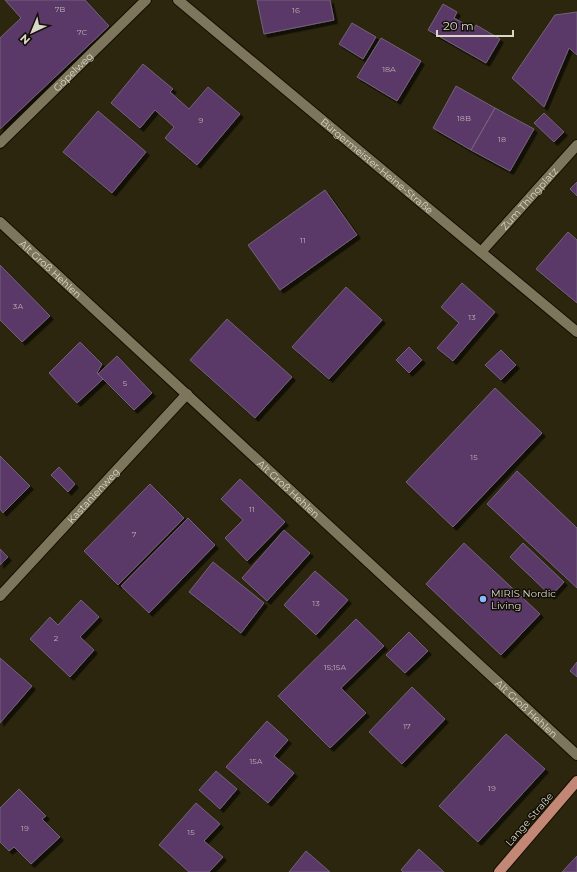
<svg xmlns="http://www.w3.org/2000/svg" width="577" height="872" font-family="Montserrat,sans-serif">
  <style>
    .building { fill: #5a3967; stroke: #726379; filter: url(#shadow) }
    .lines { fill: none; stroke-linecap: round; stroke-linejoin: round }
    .minor-casing { stroke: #140e00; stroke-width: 12 }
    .major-casing { stroke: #140e00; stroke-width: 12 }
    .minor { stroke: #7d755c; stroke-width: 10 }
    .major { stroke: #c38775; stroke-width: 10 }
    .poi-dot { fill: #8abafc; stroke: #120f06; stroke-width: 1.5 }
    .labels { text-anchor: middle; stroke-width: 3; stroke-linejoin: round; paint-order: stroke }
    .number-label { font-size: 8px; fill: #b9afb0 }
    .street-label { font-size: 10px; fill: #d9d6c8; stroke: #120f06 }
    .poi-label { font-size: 10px; fill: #d9d6c8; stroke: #120f06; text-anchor: start }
  </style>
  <defs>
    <filter id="shadow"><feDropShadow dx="3.5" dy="3.5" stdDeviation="0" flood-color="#0009"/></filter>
  </defs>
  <rect width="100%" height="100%" fill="#2c260e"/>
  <path class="building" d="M5 0H85L109 26 0 129V38L21 18Z
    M257 0H330L334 20 264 34Z
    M443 4 457 12 454 18 474 29 476 25 500 39 486 63 428 30Z
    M577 12V55L569 48 544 107 512 78 555 15Z
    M352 23 376 37 363 59 339 44Z
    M381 38 421 61 397 101 357 77Z
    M143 64 173 89 170 92 189 109 208 87 240 114 197 165 165 138 174 127 155 110 140 128 111 103Z
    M456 86 495 108 471 150 433 128Z
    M495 108 534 129 510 171 471 150Z
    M98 111 146 152 112 193 63 152Z
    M544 113 564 132 554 142 534 123Z
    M577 182V196L570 189Z
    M325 190 357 235 280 290 248 245Z
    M568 232 577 240V303L536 269Z
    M0 265 50 316 22 342 0 320Z
    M462 283 495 312 453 361 437 348 459 323 441 307Z
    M346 287 382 320 329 379 292 347Z
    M227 319 292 377 255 418 190 360Z
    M80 342 102 364 97 373 103 379 77 403 49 373Z
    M409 347 422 360 409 373 396 360Z
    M501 350 516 365 501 380 485 365Z
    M117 356 152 393 134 410 98 374Z
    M495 388 542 433 453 527 406 482Z
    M0 456 30 486 3 513 0 509Z
    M59 467 75 484 68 492 51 475Z
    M517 471 577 528V588L487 504Z
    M240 479 285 522 247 561 225 538 243 520 221 499Z
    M150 484 184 518 118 585 84 551Z
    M188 518 215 545 149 613 121 586Z
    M284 530 310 553 267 601 242 578Z
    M464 543 540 614 501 655 426 584Z
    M523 543 564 582 551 596 510 557Z
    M0 549 8 557 0 565Z
    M213 562 264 603 241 633 189 592Z
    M315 571 348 600 316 635 284 605Z
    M81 600 99 617 80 637 94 650 70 677 30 639 50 617 58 625Z
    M356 619 384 646 341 688 366 713 330 748 278 696Z
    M409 632 428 651 405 673 386 655Z
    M0 658 32 686 0 723Z
    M577 662V677L570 671Z
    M412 687 445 719 402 764 369 732Z
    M267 721 288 740 274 756 294 773 268 803 226 767Z
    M506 734 545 769 478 842 439 806Z
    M216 771 237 789 220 809 199 790Z
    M19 789 46 816 42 819 60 837 31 864 14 847 9 851 0 842V808Z
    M196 803 220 824 204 841 223 857 209 872H189L159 845Z
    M419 849 444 872H403L401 870Z
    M306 851 330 872H289Z
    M577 856V872H562Z"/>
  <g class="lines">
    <defs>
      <g id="minor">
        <path id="s1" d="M178 0 577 332"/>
        <path id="s2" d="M0 143 146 0"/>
        <path id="s3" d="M0 222 577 755"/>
        <path id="s4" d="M481 252 577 145"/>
        <path id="s5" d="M0 596 187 394"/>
      </g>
      <path id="major" d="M499 872 577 781"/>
    </defs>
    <use href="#minor" class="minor-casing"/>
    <use href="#major" class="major-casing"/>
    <use href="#minor" class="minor"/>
    <use href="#major" class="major"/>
  </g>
  <circle class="poi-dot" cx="483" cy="599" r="4"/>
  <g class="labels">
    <g class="number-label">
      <text x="60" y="12">7B</text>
      <text x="296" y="13">16</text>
      <text x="82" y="35">7C</text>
      <text x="389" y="72">18A</text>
      <text x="464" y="121">18B</text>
      <text x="201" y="123">9</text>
      <text x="502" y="142">18</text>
      <text x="303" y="243">11</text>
      <text x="18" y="309">3A</text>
      <text x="472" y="320">13</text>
      <text x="125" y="386">5</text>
      <text x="474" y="460">15</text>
      <text x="252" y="512">11</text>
      <text x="134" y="537">7</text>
      <text x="316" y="606">13</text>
      <text x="56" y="641">2</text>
      <text x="335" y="670">15;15A</text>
      <text x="407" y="729">17</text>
      <text x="256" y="764">15A</text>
      <text x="492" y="791">19</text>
      <text x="25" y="831">19</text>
      <text x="191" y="835">15</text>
    </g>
    <g class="street-label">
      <text dy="4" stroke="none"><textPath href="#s2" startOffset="102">Göpelweg</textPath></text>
      <text dy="4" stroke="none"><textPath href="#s1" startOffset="259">Bürgermeister-Heine-Straße</textPath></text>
      <text dy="4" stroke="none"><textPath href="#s4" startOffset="72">Zum Thingplatz</textPath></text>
      <text dy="4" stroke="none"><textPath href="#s3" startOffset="69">Alt Groß Hehlen</textPath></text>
      <text dy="4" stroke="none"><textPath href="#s3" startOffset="393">Alt Groß Hehlen</textPath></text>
      <text dy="4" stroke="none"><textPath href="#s5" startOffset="137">Kastanienweg</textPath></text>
      <text dy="4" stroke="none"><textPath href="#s3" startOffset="717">Alt Groß Hehlen</textPath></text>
      <text transform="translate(529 819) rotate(-49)" y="4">Lange Straße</text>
    </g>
    <g class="poi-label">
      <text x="491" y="597">MIRIS Nordic<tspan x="491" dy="12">Living</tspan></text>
    </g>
  </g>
  <g transform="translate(32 32) rotate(224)" stroke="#120f06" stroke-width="3" paint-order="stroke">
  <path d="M0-3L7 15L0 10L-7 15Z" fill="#d9d6c8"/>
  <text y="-6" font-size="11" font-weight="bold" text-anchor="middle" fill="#d9d6c8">N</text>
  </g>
  <path d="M437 30v6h76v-6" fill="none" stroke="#d9d6c8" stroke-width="2"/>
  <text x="443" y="30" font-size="12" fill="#d9d6c8" stroke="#120f06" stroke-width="3" paint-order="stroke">20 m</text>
</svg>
